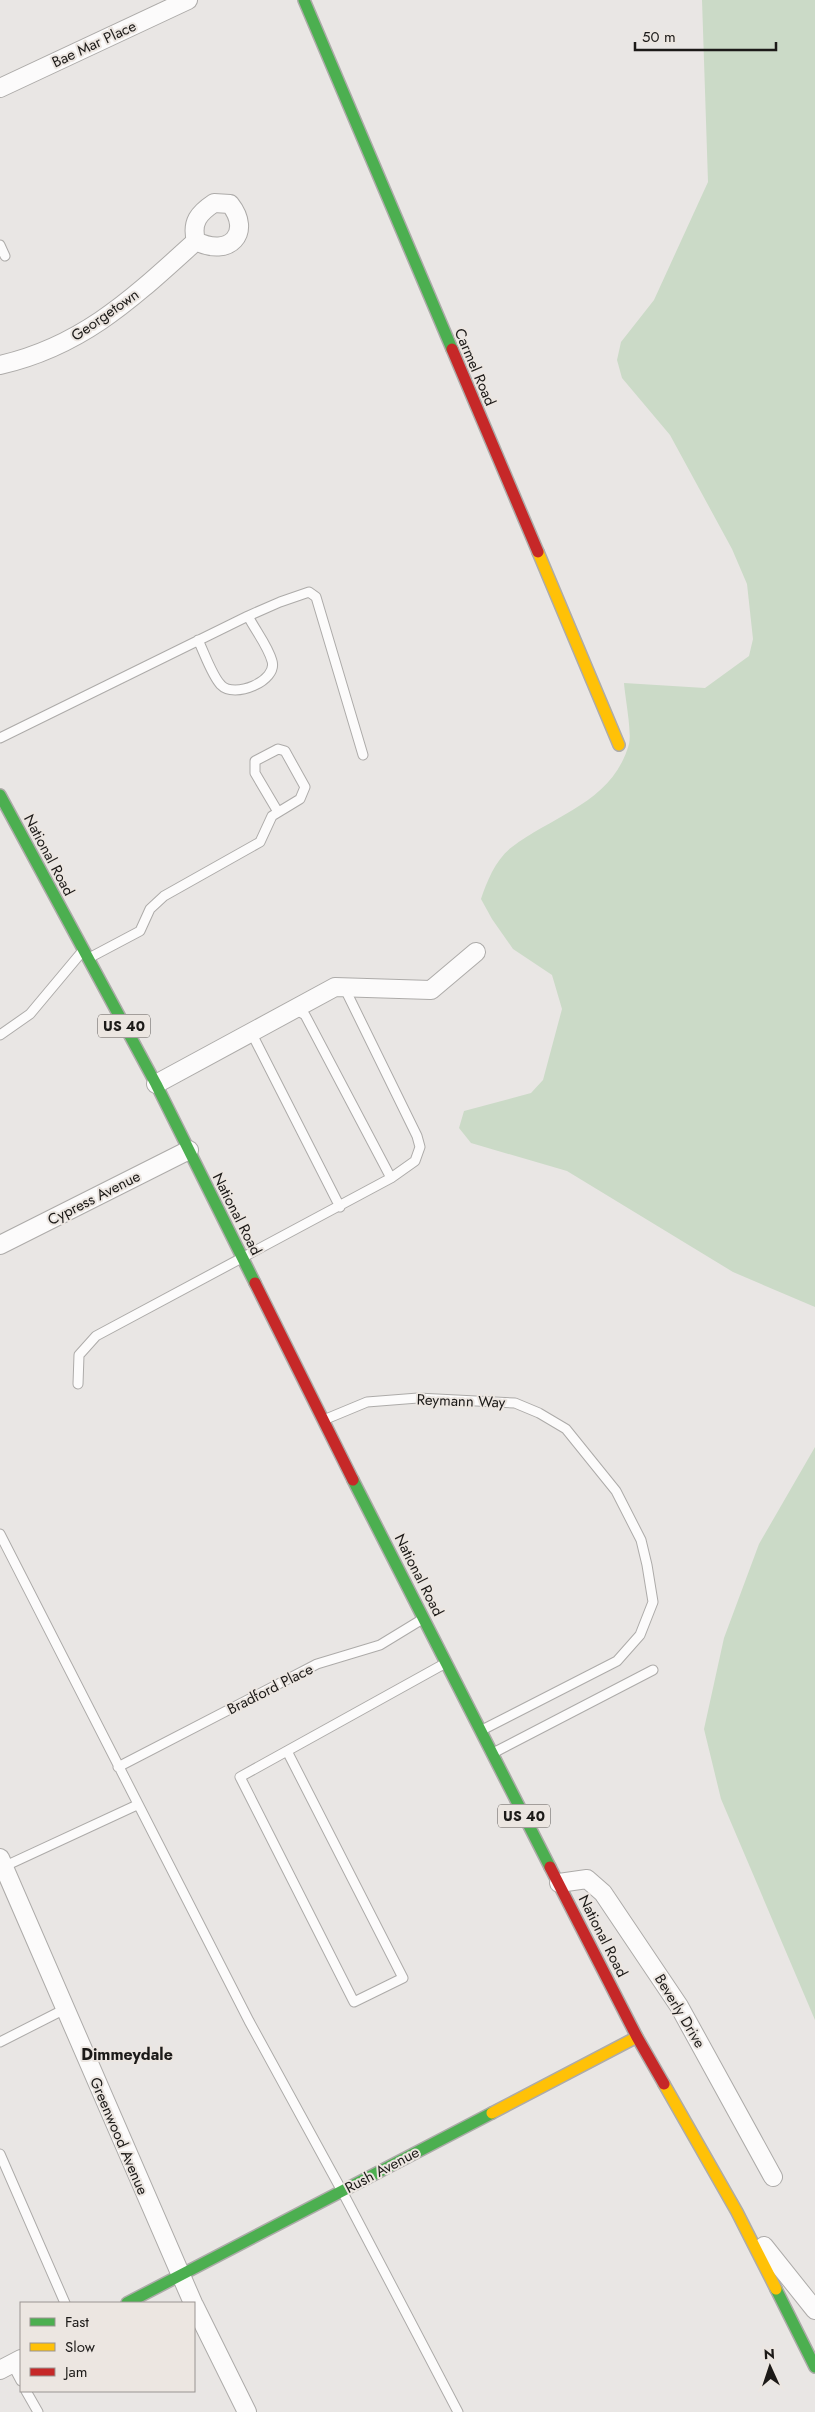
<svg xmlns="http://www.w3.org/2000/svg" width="815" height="2412" font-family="Jost,sans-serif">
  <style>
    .green { fill: #cbdac7 }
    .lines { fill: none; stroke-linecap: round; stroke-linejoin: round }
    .lane-casing { stroke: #adaba9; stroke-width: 11 }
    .street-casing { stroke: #adaba9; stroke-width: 20 }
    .fast-casing { stroke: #adaba9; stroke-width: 14 }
    .slow-casing { stroke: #adaba9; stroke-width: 14 }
    .jam-casing { stroke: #adaba9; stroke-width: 14 }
    .lane { stroke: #fcfbfb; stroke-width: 9 }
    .street { stroke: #fcfbfb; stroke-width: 18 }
    .fast { stroke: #4caf50; stroke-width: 11 }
    .slow { stroke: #ffc107; stroke-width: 11 }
    .jam { stroke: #c62828; stroke-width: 11 }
    .labels { text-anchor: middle; stroke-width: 4; stroke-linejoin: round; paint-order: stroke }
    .shield { fill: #ece6e1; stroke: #5a5754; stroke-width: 1 }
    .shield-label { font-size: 14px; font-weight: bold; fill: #1c1a18 }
    .street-label { font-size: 15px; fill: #1c1a18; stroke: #ece6e1 }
    .neighbourhood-label { font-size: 16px; font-weight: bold; fill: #1c1a18; stroke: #ece6e1 }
  </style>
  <rect width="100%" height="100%" fill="#e9e6e4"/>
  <path class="green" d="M702 0H815V1307L733 1272 567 1171 471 1143 459 1128 464 1111 531 1093 543 1080 562 1009 552 975 513 949 492 919 481 899C487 881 496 859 512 847 554 815 613 802 629 744 632 732 625 697 624 683L705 688 749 656 753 639 747 584 732 549 670 435 622 378 617 360 621 342 654 300 708 182Z
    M815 1447V2020L721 1799 704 1729 724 1638 759 1544Z"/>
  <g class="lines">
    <defs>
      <path id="lane" d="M0 245 5 256
        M198 640C204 652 212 676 221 685 234 699 278 681 272 661 268 646 255 630 248 616
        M0 738 248 616 280 602 309 592 316 597 363 755
        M89 958 140 931 150 909 164 896 260 842 272 816 300 799 305 787 285 751 278 749 255 761V773L278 812
        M295 1009 305 1015 391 1178
        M252 1034 340 1207
        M0 1035 30 1014 81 953
        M78 1384 79 1355 96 1336 391 1178 415 1161 420 1147 417 1136 344 987
        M326 1419 367 1402 418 1398 515 1403 539 1413 566 1429 616 1491 641 1540 647 1565 653 1602 640 1635 617 1661 484 1729
        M0 1534 249 2021 342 2191 458 2412
        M287 1751 403 1978 354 2002 240 1777 444 1664
        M495 1752 653 1670
        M118 1767 317 1664 380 1645 421 1620
        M1 1868 137 1805
        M0 2042 65 2009
        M0 2154 65 2303
        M12 2364 21 2381
        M26 2391 38 2412"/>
      <path id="street" d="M0 88 188 0
        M214 203 230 204C253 233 229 258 196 241 191 222 199 213 214 203Z
        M0 365C84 346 135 296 196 241
        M156 1084 335 987 431 990 476 952
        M0 1245 189 1150
        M0 1858 193 2303
        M559 1883 587 1879 603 1893 679 2006 773 2177
        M764 2246 815 2310
        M194 2305 247 2412
        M0 2370 21 2359"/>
      <path id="fast" d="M304 0 452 349
        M0 795 156 1084 255 1283
        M353 1480 550 1867
        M776 2289 815 2367
        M127 2303 492 2113"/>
      <path id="slow" d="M538 552 619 745
        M664 2084 737 2212 776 2289
        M492 2113 637 2037"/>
      <path id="jam" d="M452 349 538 552
        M255 1283 353 1480
        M550 1867 637 2037 664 2084"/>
    </defs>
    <use href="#lane" class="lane-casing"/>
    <use href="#street" class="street-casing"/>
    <use href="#fast" class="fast-casing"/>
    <use href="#slow" class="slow-casing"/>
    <use href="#jam" class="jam-casing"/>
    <use href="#lane" class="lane"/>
    <use href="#street" class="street"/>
    <use href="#fast" class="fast"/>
    <use href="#slow" class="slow"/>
    <use href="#jam" class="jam"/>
  </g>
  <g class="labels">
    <g class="shield">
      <rect x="98" y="1014.5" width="52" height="23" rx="4"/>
      <rect x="498" y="1804.5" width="52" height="23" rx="4"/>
    </g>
    <g class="shield-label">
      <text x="124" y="1031">US 40</text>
      <text x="524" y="1821">US 40</text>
    </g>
    <g class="street-label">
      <text transform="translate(94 44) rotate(-25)" y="5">Bae Mar Place</text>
      <text transform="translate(105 315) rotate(-35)" y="5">Georgetown</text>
      <text transform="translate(475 367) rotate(67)" y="5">Carmel Road</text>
      <text transform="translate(49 855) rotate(62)" y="5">National Road</text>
      <text transform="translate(94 1198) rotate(-27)" y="5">Cypress Avenue</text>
      <text transform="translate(237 1214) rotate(63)" y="5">National Road</text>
      <text transform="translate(461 1401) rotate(2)" y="5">Reymann Way</text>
      <text transform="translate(419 1575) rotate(63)" y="5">National Road</text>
      <text transform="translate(270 1689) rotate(-27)" y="5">Bradford Place</text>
      <text transform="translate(603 1936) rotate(63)" y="5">National Road</text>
      <text transform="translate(680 2011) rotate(59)" y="5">Beverly Drive</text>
      <text transform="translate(119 2136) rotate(67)" y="5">Greenwood Avenue</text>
      <text transform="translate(382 2170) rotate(-28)" y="5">Rush Avenue</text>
    </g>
    <g class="neighbourhood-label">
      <text x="127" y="2060">Dimmeydale</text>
    </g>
  </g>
  <rect x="20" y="2302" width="175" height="90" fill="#ece6e1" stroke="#999491"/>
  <rect x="30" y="2318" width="25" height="8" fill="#4caf50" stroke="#999491"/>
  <text x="65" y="2327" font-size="15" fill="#1c1a18">Fast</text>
  <rect x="30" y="2343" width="25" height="8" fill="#ffc107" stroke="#999491"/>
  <text x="65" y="2352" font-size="15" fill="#1c1a18">Slow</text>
  <rect x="30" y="2368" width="25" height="8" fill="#c62828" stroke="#999491"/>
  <text x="65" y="2377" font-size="15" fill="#1c1a18">Jam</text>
  <g transform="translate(770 2367) rotate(357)" stroke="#ece6e1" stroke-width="4" paint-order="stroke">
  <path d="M0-4L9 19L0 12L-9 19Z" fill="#1c1a18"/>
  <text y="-8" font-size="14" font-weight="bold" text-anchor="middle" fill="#1c1a18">N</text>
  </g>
  <path d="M635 42v8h141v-8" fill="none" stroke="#1c1a18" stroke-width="2.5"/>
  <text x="642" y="42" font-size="15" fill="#1c1a18" stroke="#ece6e1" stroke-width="4" paint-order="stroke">50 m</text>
</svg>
